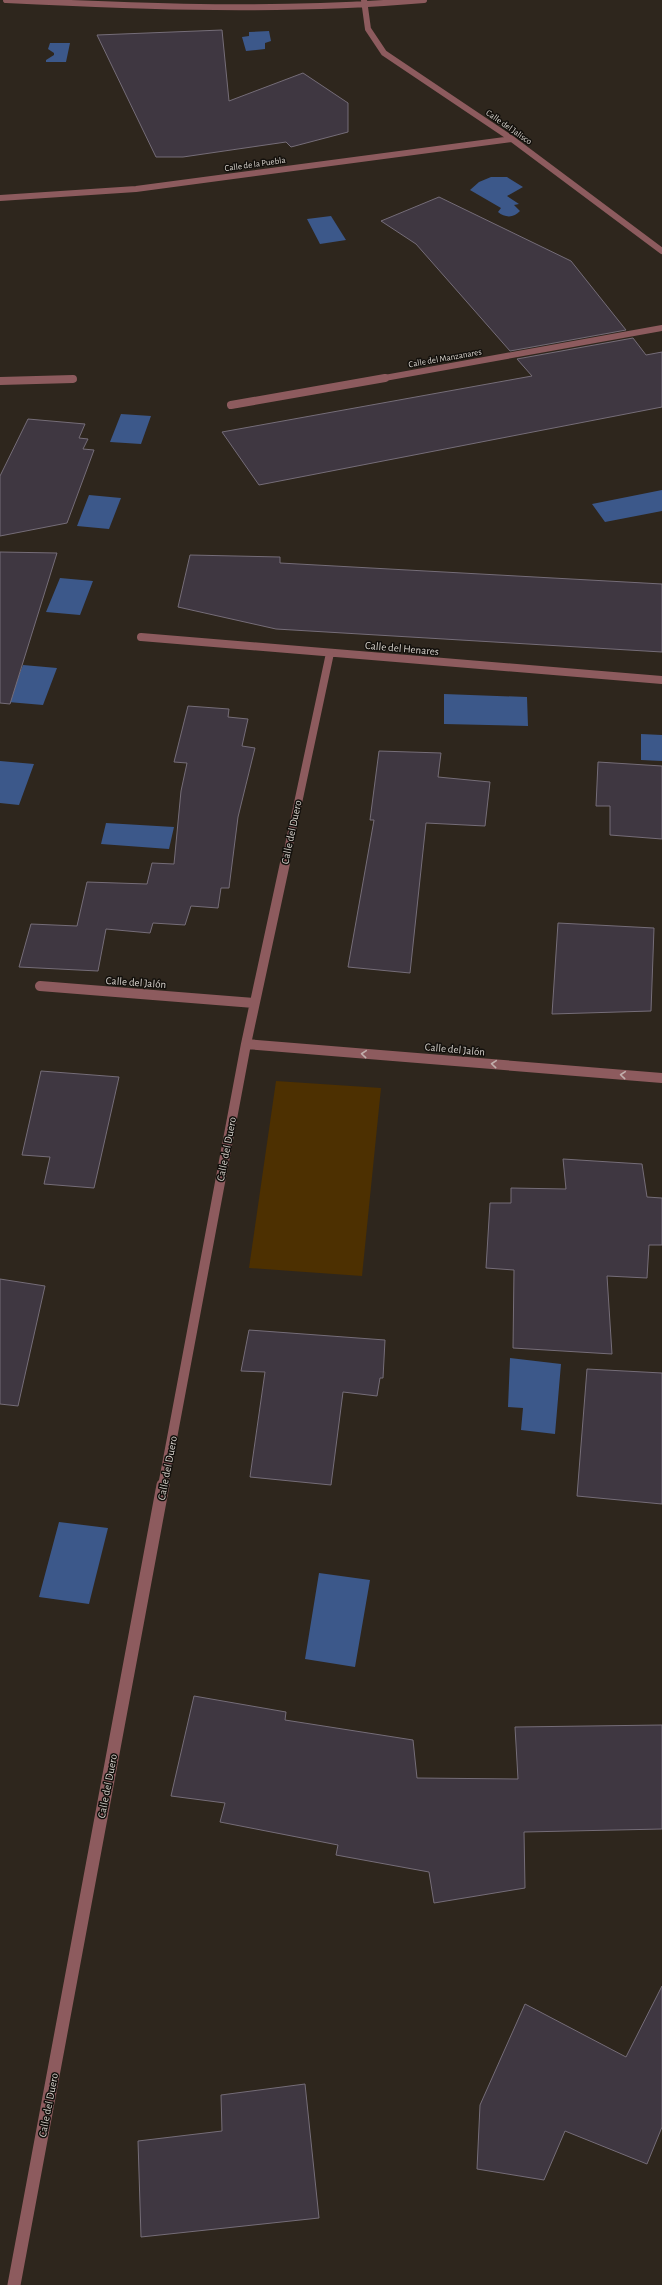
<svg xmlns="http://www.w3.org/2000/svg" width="662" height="2285" font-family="'Alegreya Sans',sans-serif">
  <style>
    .green { fill: #4d3001 }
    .water { fill: #3c588a }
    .building { fill: #3f3741; stroke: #756d78 }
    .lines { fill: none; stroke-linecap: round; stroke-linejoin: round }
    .minor-far3 { stroke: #8d5b5e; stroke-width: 6 }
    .minor-far2 { stroke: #8d5b5e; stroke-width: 8 }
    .minor-far1 { stroke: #8d5b5e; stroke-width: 10 }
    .minor { stroke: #8d5b5e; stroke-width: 13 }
    .oneway { stroke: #c1aeab }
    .labels { text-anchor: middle; stroke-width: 3; stroke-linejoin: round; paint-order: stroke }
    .far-street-label { font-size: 9px; fill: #d7d2cc; stroke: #13100c }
    .street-label { font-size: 11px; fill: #d7d2cc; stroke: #13100c }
  </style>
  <rect width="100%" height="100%" fill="#2e261d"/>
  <path class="green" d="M276 1081 381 1088 362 1276 249 1268Z"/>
  <path class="water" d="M269 31 271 41 265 43V49L246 51 242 37 249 36V32Z
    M50 43H70L66 62H46V60L54 55V53L48 49Z
    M491 177H507L523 187 507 196 519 204 514 205 520 211C514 218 505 218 498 212L501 208 470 190 479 182Z
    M331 216 346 240 320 244 307 219Z
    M121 414 151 416 141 444 110 442Z
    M662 490V511L605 522 592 504Z
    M89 495 121 498 109 529 77 526Z
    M60 578 93 581 80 615 46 612Z
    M23 665 57 668 43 705 8 702Z
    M444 694 527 697 528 726 444 724Z
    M641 734 662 735V761L641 760Z
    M0 761 34 764 19 805 0 803Z
    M106 823 174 827 169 849 101 844Z
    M510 1358 561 1364 555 1434 521 1430 523 1408 508 1407Z
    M59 1522 108 1528 89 1604 39 1597Z
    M319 1573 370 1580 355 1667 305 1659Z"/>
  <path class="building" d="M222 30 229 101 303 73 348 103V132L291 147 286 142 183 157H156L97 35Z
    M439 197 571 261 626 330 510 351 416 244 381 221Z
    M633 338 646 355 662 352V407L259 485 222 432 532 376 517 359Z
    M28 419 85 424 79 438 88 439 83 449 94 450 67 523 0 536V476Z
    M0 552 57 553 10 704 0 703Z
    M190 555 280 557V563L662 584V652L276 629 178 607Z
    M188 706 229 709 228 717 248 719 242 746 255 748 238 817 229 888H221L218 908 191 906 185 925 153 923 150 933 106 929 98 971 19 967 31 924 77 926 87 882 147 884 152 863 174 864 181 791 187 763 174 762Z
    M379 751 441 753 438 777 490 782 485 826 426 823 410 973 348 967 374 820H370Z
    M598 762 662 766V839L610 835V806H596Z
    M558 923 654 928 651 1011 552 1014Z
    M41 1071 119 1077 94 1188 44 1184 50 1157 22 1155Z
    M563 1159 642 1164 647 1197 662 1198V1245H649L647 1278 607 1276 612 1354 513 1348 514 1270 486 1268 490 1203H511V1188L566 1189Z
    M0 1279 45 1286 18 1406 0 1404Z
    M249 1330 385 1340 383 1378H380L377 1396 343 1392 331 1485 250 1477 265 1372 241 1371Z
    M587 1369 662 1373V1504L577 1496Z
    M194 1696 286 1712 285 1720 413 1740 417 1778 518 1779 515 1727 662 1725V1829L524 1832 525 1888 434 1903 429 1872 336 1855 338 1845 220 1822 225 1803 171 1796Z
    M662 1986V2127L647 2164 565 2131 544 2180 477 2169 480 2105 525 2004 626 2057Z
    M305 2084 319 2218 141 2237 138 2141 222 2131 221 2095Z"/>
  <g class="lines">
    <path class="minor-far3" d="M6 0C146 7 284 12 424 0
      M364 0 368 29 384 53 512 139 662 251
      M0 198 136 189 512 139
      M379 379 662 328"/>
    <path class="minor-far2" d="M0 381 73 379
      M231 405 385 378
      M141 637 662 680
      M285 864 330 653"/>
    <path class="minor-far1" d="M40 986 254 1003
      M246 1044 662 1078
      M163 1486 246 1044 285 863"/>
    <path class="minor" d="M14 2285 163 1485"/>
  </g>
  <defs><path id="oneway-chevron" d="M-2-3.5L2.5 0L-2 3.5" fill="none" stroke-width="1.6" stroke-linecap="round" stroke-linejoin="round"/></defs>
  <g class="oneway">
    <use href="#oneway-chevron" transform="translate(364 1054) rotate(-175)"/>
    <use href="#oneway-chevron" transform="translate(494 1064) rotate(-175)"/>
    <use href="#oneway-chevron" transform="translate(623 1075) rotate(-175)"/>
  </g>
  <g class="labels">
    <g class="far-street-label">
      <text transform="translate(509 127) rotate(35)" y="3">Calle del Jalisco</text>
      <text transform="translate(255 164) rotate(-8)" y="3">Calle de la Puebla</text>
      <text transform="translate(445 358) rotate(-10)" y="3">Calle del Manzanares</text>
    </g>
    <g class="street-label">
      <text transform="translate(402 648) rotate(5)" y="4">Calle del Henares</text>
      <text transform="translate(291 832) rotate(-78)" y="4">Calle del Duero</text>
      <text transform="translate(136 982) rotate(4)" y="4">Calle del Jalón</text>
      <text transform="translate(455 1049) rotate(5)" y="4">Calle del Jalón</text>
      <text transform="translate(226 1149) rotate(-79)" y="4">Calle del Duero</text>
      <text transform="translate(167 1468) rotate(-79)" y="4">Calle del Duero</text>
      <text transform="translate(107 1786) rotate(-79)" y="4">Calle del Duero</text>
      <text transform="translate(48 2105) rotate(-79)" y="4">Calle del Duero</text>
    </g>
  </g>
</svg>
